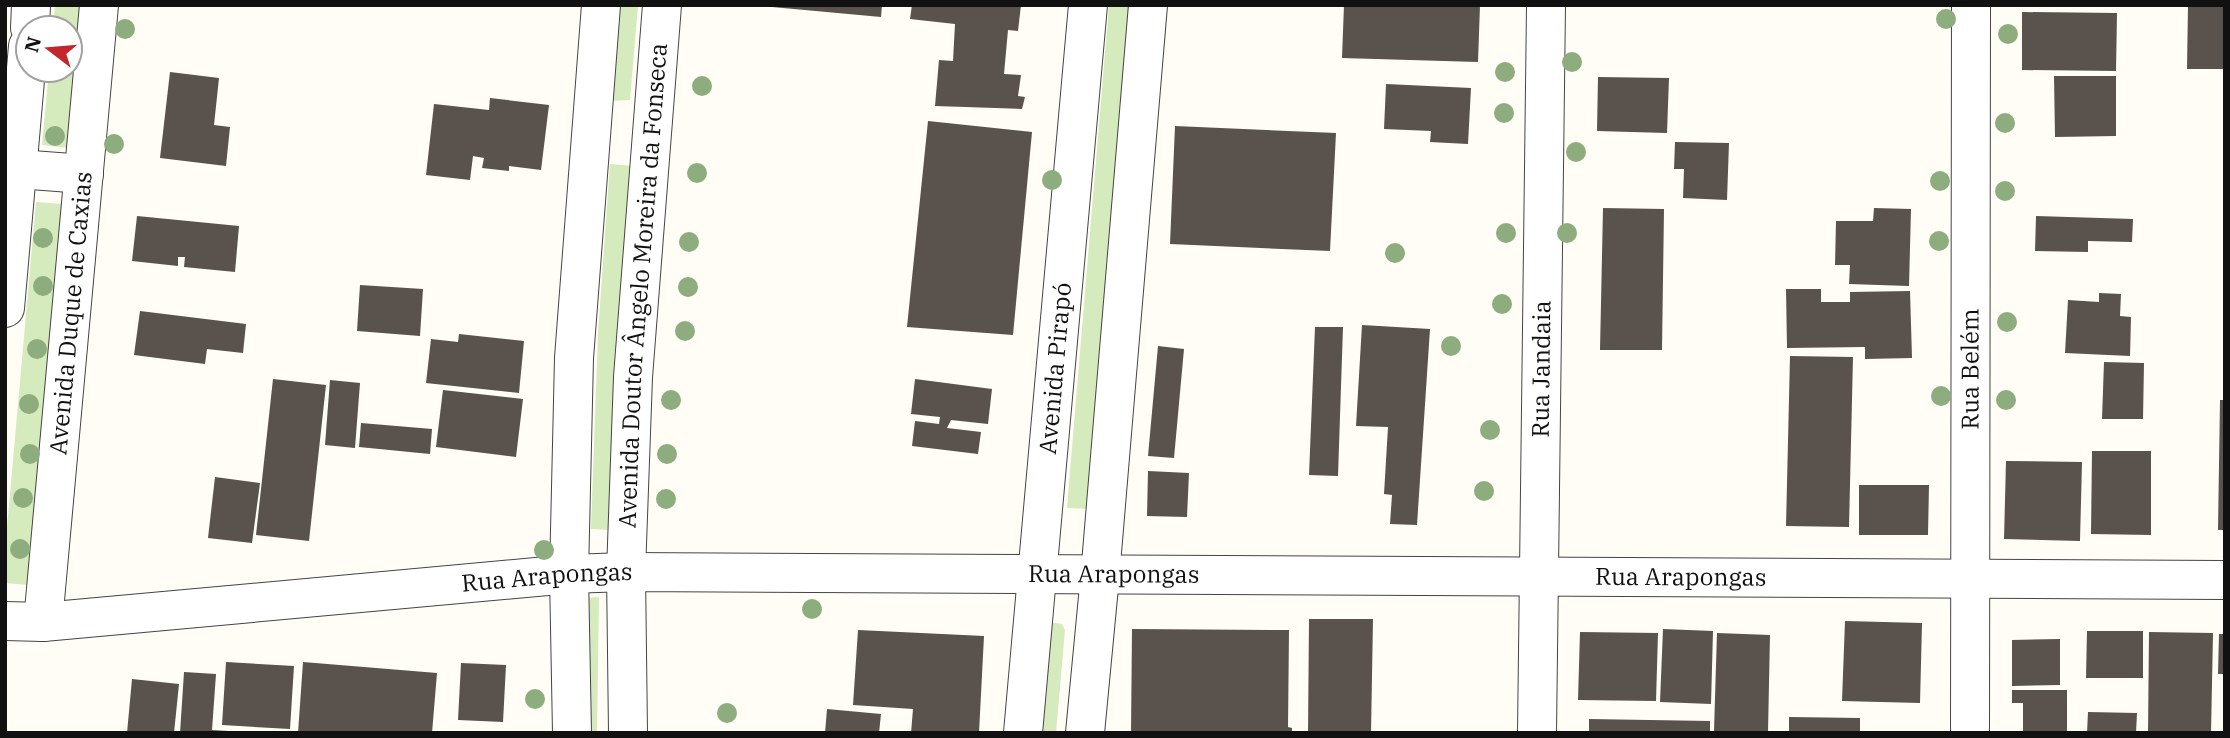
<svg xmlns="http://www.w3.org/2000/svg" width="2230" height="738" font-family="'IBM Plex Serif',serif">
  <style>
    .green { fill: #d5ebbd }
    .building { fill: #5a524d }
    .lines { fill: none; stroke-linecap: round; stroke-linejoin: round }
    .minor-casing { stroke: #444; stroke-width: 40 }
    .minor { stroke: #fff; stroke-width: 38 }
    .tree { fill: #8dad7f }
    .labels { text-anchor: middle; stroke-width: 7; stroke-linejoin: round; paint-order: stroke }
    .street-label { font-size: 24px; fill: #111; stroke: #fff }
  </style>
  <rect width="100%" height="100%" fill="#fffdf5"/>
  <path class="green" d="M55 5H82L69 148 42 145 49 70H70V28H53Z
    M618 5H638L630 100 609 101Z
    M1109 5H1134L1092 509 1067 508Z
    M610 164 634 166 611 530 591 529 598 333Z
    M36 202 62 204 29 585 5 583V550Z
    M599 597 597 733H589L584 598Z
    M1050 622 1062 624 1065 630 1056 733H1033Z"/>
  <path class="building" d="M772 5H882L881 17 772 7Z
    M912 5H1021L1018 31 1008 30 1004 74 1021 75 1018 96 1025 97 1022 109 935 106 939 60 953 61 955 24 910 19Z
    M1344 5H1480L1478 62 1342 58Z
    M2188 5H2225V69H2187Z
    M2022 12 2117 13 2116 71 2022 70Z
    M170 72 219 78 214 125 230 127 226 166 160 158Z
    M2054 76H2116V136L2055 137Z
    M1598 77 1669 78 1667 133 1597 131Z
    M1386 84 1471 88 1468 144 1430 142 1431 131 1384 129Z
    M490 98 549 105 541 170 509 166V171L482 168 484 158 473 156 470 180 426 175 434 104 489 110Z
    M928 121 1032 132 1013 335 907 327Z
    M1175 126 1336 133 1330 251 1170 244Z
    M1675 142 1729 143 1727 200 1683 198 1684 169H1674Z
    M1603 208 1664 209 1662 350H1600Z
    M1874 208 1911 209 1909 286 1849 284 1850 265H1835L1836 221H1873Z
    M137 216 239 226 235 272 184 267 185 257H178V266L132 261Z
    M2036 216 2133 219 2132 242 2088 241V252L2035 251Z
    M360 285 423 289 420 336 357 331Z
    M1786 289H1821V302H1850V292L1910 291 1912 358 1865 359V347L1787 348Z
    M2099 293 2121 294 2120 316 2131 317 2130 356 2065 353 2068 300 2099 302Z
    M140 311 246 324 243 353 207 349 205 364 134 355Z
    M1362 325 1430 329 1417 525 1390 524 1392 495 1384 494 1388 427 1356 426Z
    M1315 327H1343L1338 476 1309 475Z
    M459 334 524 341 519 393 426 383 431 339 458 342Z
    M1158 346 1184 349 1174 458 1148 456Z
    M1790 356 1853 357 1849 527 1786 526Z
    M2104 362 2144 363 2143 419H2102Z
    M273 379 326 385 309 541 256 535Z
    M915 379 992 389 988 424 951 420 947 428 981 432 978 454 912 446 915 421 939 424 940 417 911 414Z
    M330 380 360 383 355 448 325 445Z
    M443 390 523 399 516 457 436 447Z
    M2220 400H2225V530H2218Z
    M361 423 432 429 430 454 359 447Z
    M2092 451H2151V535L2091 534Z
    M2006 461 2082 462 2080 541 2004 539Z
    M1148 471 1189 473 1187 517 1147 516Z
    M215 477 260 483 252 543 208 538Z
    M1859 485H1929L1928 535H1859Z
    M1309 619H1373L1371 733H1308Z
    M1845 621 1922 623 1920 703 1842 701Z
    M1132 629 1289 630 1288 727 1292 728V733H1131Z
    M1663 629 1713 631 1711 704 1660 702Z
    M858 630 984 636 979 733H911L913 709 853 705Z
    M2087 631H2143V678H2086Z
    M1580 632 1658 633 1656 701 1578 700Z
    M2149 632 2213 633 2211 733H2148Z
    M1717 633 1770 635 1768 732 1714 731Z
    M2219 634H2225V674H2218Z
    M2060 639V685L2012 686V640Z
    M226 662 294 666 290 729 222 725Z
    M303 662 437 673 432 733H298Z
    M461 663 506 665 503 722 458 720Z
    M184 672 216 674 212 730 229 731 228 733H180Z
    M132 679 179 684 174 733H127Z
    M2012 690H2067V733H2023V703H2012Z
    M827 709 881 714 879 733H825Z
    M2088 712 2137 713 2136 733H2087Z
    M1789 717 1860 718V733H1789Z
    M1589 719 1710 721V733H1589Z"/>
  <g class="lines">
    <defs>
      <g id="minor">
        <path d="M30 28 31 5"/>
        <path d="M5 168 84 174"/>
        <path d="M5 308 28 46"/>
        <path id="s1" d="M5 621 43 622 569 574 626 572 2225 580"/>
        <path id="s2" d="M43 622 99 5"/>
        <path d="M572 733 569 574 574 358 601 5"/>
        <path id="s3" d="M628 733 626 572 633 377 662 5"/>
        <path id="s4" d="M1023 733 1088 5"/>
        <path d="M1085 733 1100 576 1148 5"/>
        <path id="s5" d="M1537 733 1546 5"/>
        <path id="s6" d="M1970 733 1971 5"/>
      </g>
    </defs>
    <use href="#minor" class="minor-casing"/>
    <use href="#minor" class="minor"/>
  </g>
  <g class="tree">
    <circle cx="1946" cy="19" r="10"/>
    <circle cx="125" cy="29" r="10"/>
    <circle cx="2008" cy="34" r="10"/>
    <circle cx="1572" cy="62" r="10"/>
    <circle cx="1505" cy="72" r="10"/>
    <circle cx="702" cy="86" r="10"/>
    <circle cx="1504" cy="113" r="10"/>
    <circle cx="2005" cy="123" r="10"/>
    <circle cx="55" cy="136" r="10"/>
    <circle cx="114" cy="144" r="10"/>
    <circle cx="1576" cy="152" r="10"/>
    <circle cx="697" cy="173" r="10"/>
    <circle cx="1052" cy="180" r="10"/>
    <circle cx="1940" cy="181" r="10"/>
    <circle cx="2005" cy="191" r="10"/>
    <circle cx="1506" cy="233" r="10"/>
    <circle cx="1567" cy="233" r="10"/>
    <circle cx="43" cy="238" r="10"/>
    <circle cx="1939" cy="241" r="10"/>
    <circle cx="689" cy="242" r="10"/>
    <circle cx="1395" cy="253" r="10"/>
    <circle cx="43" cy="286" r="10"/>
    <circle cx="688" cy="287" r="10"/>
    <circle cx="1502" cy="304" r="10"/>
    <circle cx="2007" cy="322" r="10"/>
    <circle cx="685" cy="331" r="10"/>
    <circle cx="1451" cy="346" r="10"/>
    <circle cx="37" cy="349" r="10"/>
    <circle cx="1941" cy="396" r="10"/>
    <circle cx="671" cy="400" r="10"/>
    <circle cx="2006" cy="400" r="10"/>
    <circle cx="29" cy="404" r="10"/>
    <circle cx="1490" cy="430" r="10"/>
    <circle cx="30" cy="454" r="10"/>
    <circle cx="667" cy="454" r="10"/>
    <circle cx="1484" cy="491" r="10"/>
    <circle cx="23" cy="498" r="10"/>
    <circle cx="666" cy="499" r="10"/>
    <circle cx="20" cy="549" r="10"/>
    <circle cx="544" cy="550" r="10"/>
    <circle cx="812" cy="609" r="10"/>
    <circle cx="535" cy="699" r="10"/>
    <circle cx="727" cy="713" r="10"/>
  </g>
  <g class="labels">
    <g class="street-label">
      <text dy="8" stroke="none"><textPath href="#s3" startOffset="448">Avenida Doutor Ângelo Moreira da Fonseca</textPath></text>
      <text dy="8" stroke="none"><textPath href="#s2" startOffset="310">Avenida Duque de Caxias</textPath></text>
      <text dy="8" stroke="none"><textPath href="#s4" startOffset="366">Avenida Pirapó</textPath></text>
      <text dy="8" stroke="none"><textPath href="#s5" startOffset="364">Rua Jandaia</textPath></text>
      <text dy="8" stroke="none"><textPath href="#s6" startOffset="364">Rua Belém</textPath></text>
      <text dy="8" stroke="none"><textPath href="#s1" startOffset="1111">Rua Arapongas</textPath></text>
      <text dy="8" stroke="none"><textPath href="#s1" startOffset="1678">Rua Arapongas</textPath></text>
      <text dy="8" stroke="none"><textPath href="#s1" startOffset="544">Rua Arapongas</textPath></text>
    </g>
  </g>
  <rect width="2230" height="738" fill="none" stroke="#111111" stroke-width="14"/>
  <g transform="translate(49 49) rotate(286)"><circle r="33" fill="#ffffff" stroke="#a0a0a0" stroke-width="2"/>
  <path d="M0-5L12 26L0 18L-12 26Z" fill="#c4262e"/>
  <text y="-10" font-size="19" font-weight="bold" text-anchor="middle" fill="#111111">N</text>
  </g>
</svg>
